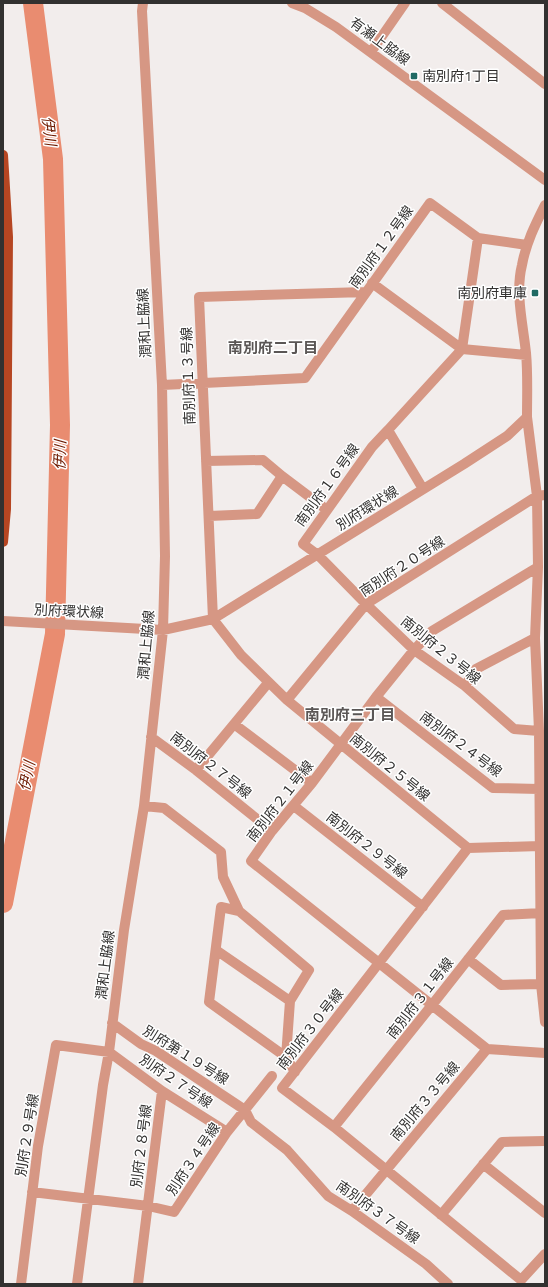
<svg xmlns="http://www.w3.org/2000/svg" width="548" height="1287" font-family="'Titillium Web','Noto Sans JP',sans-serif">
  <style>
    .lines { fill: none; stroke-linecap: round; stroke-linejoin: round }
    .river { stroke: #e98c70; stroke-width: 20 }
    .minor { stroke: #d69784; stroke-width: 10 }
    .major { stroke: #b64622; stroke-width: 10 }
    .poi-dot { fill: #206a64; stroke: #fff; stroke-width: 1.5 }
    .labels { text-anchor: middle; stroke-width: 3; stroke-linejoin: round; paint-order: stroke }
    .street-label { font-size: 14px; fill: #323130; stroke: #fff }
    .poi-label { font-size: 14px; fill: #323130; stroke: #fff; text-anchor: start }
    .water-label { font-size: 15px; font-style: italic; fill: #6d1a00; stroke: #fff }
    .neighbourhood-label { font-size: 15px; font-weight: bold; fill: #5a5655; stroke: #fff }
  </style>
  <rect width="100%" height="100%" fill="#f2edec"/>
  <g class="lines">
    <path class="river" d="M3 903 55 634 60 425 53 159 33 3"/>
    <path class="minor" d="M292 3 305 8 336 27 545 180
      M442 3 545 84
      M371 52 405 3
      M478 238 527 245
      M372 283 462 349 526 355
      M365 292 199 297 213 619 241 655 287 700 468 848
      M162 385 305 378 430 203 478 238 462 349 388 430 423 489
      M527 417 537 496 538 567 535 638 539 731 541 984 545 1022
      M388 430 372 447 303 544 318 555 366 604 414 650 465 686 514 729 539 731
      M206 461 263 460 282 476 257 514 209 516
      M282 476 327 510
      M538 567 432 631 414 650 376 697 312 783 272 831 251 861 487 1049 545 1053
      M3 621 163 630 213 619 464 464 507 436 527 417C527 396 528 374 526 353 523 324 515 293 522 265 526 243 535 225 545 205
      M465 686 476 669 535 638
      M376 697 493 788 539 789
      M287 700 366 604 537 496 545 495
      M234 724 312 783
      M151 737 196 770 272 831
      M196 770 268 683
      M144 806 164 808 221 852 223 877 239 911 309 970 290 1001 286 1057 295 1072
      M294 806 423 907
      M540 846 468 848 282 1088 334 1127 521 1280 545 1254
      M239 911 221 907 209 1002 286 1057
      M216 950 290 1001
      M468 959 501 985 541 984
      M112 1023 141 1044 156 1051 245 1110 251 1122 287 1150 328 1196 352 1211 426 1264 448 1284
      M334 1127 432 1005 503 915 541 913
      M483 1164 545 1213
      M32 1192 148 1206 174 1212 227 1132 272 1076
      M352 1211 487 1049
      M441 1215 502 1142 545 1141
      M21 1284 38 1146 56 1045 109 1052 162 1091 227 1132
      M77 1284 103 1085 109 1052 124 930 144 806 163 630 165 556 162 385 142 11 143 3
      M138 1284 162 1091"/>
    <path class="major" d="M3 155 8 237 6 509 3 542"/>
  </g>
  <g class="poi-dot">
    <rect x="410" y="72" width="8" height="8" rx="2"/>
    <rect x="531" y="289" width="8" height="8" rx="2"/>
  </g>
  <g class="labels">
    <g class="street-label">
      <text transform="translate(380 41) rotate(36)" y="5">有瀬上脇線</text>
      <text transform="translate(381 247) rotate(-54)" y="5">南別府１２号線</text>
      <text transform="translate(144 323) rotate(-93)" y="5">潤和上脇線</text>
      <text transform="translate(188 376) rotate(-92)" y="5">南別府１３号線</text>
      <text transform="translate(327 485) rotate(-54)" y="5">南別府１６号線</text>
      <text transform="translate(367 508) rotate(-32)" y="5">別府環状線</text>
      <text transform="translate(402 566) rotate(-33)" y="5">南別府２０号線</text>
      <text transform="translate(69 611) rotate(3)" y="5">別府環状線</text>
      <text transform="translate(146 645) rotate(-85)" y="5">潤和上脇線</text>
      <text transform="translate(441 650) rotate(39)" y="5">南別府２３号線</text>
      <text transform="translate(461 744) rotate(37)" y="5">南別府２４号線</text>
      <text transform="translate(211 765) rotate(38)" y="5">南別府２７号線</text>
      <text transform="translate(390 767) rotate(39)" y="5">南別府２５号線</text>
      <text transform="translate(280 801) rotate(-52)" y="5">南別府２１号線</text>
      <text transform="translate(367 845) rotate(38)" y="5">南別府２９号線</text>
      <text transform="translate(105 965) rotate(-83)" y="5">潤和上脇線</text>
      <text transform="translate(420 998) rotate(-52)" y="5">南別府３１号線</text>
      <text transform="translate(310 1029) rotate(-52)" y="5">南別府３０号線</text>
      <text transform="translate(186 1055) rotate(32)" y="5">別府第１９号線</text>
      <text transform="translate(176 1081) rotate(34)" y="5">別府２７号線</text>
      <text transform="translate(425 1101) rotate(-50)" y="5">南別府３３号線</text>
      <text transform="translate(27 1135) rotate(-81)" y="5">別府２９号線</text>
      <text transform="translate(141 1146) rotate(-83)" y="5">別府２８号線</text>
      <text transform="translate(193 1159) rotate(-56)" y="5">別府３４号線</text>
      <text transform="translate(378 1212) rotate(35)" y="5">南別府３７号線</text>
    </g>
    <g class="poi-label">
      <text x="422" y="81">南別府1丁目</text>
      <text x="527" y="298" text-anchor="end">南別府車庫</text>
    </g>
    <g class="water-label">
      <text transform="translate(49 131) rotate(83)" y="5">伊川</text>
      <text transform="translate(60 455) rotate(-88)" y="5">伊川</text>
      <text transform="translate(27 776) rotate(-79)" y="5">伊川</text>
    </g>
    <g class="neighbourhood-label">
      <text x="273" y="353">南別府二丁目</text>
      <text x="350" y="720">南別府三丁目</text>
    </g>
  </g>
  <rect width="548" height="1287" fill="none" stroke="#323130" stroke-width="8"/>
</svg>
